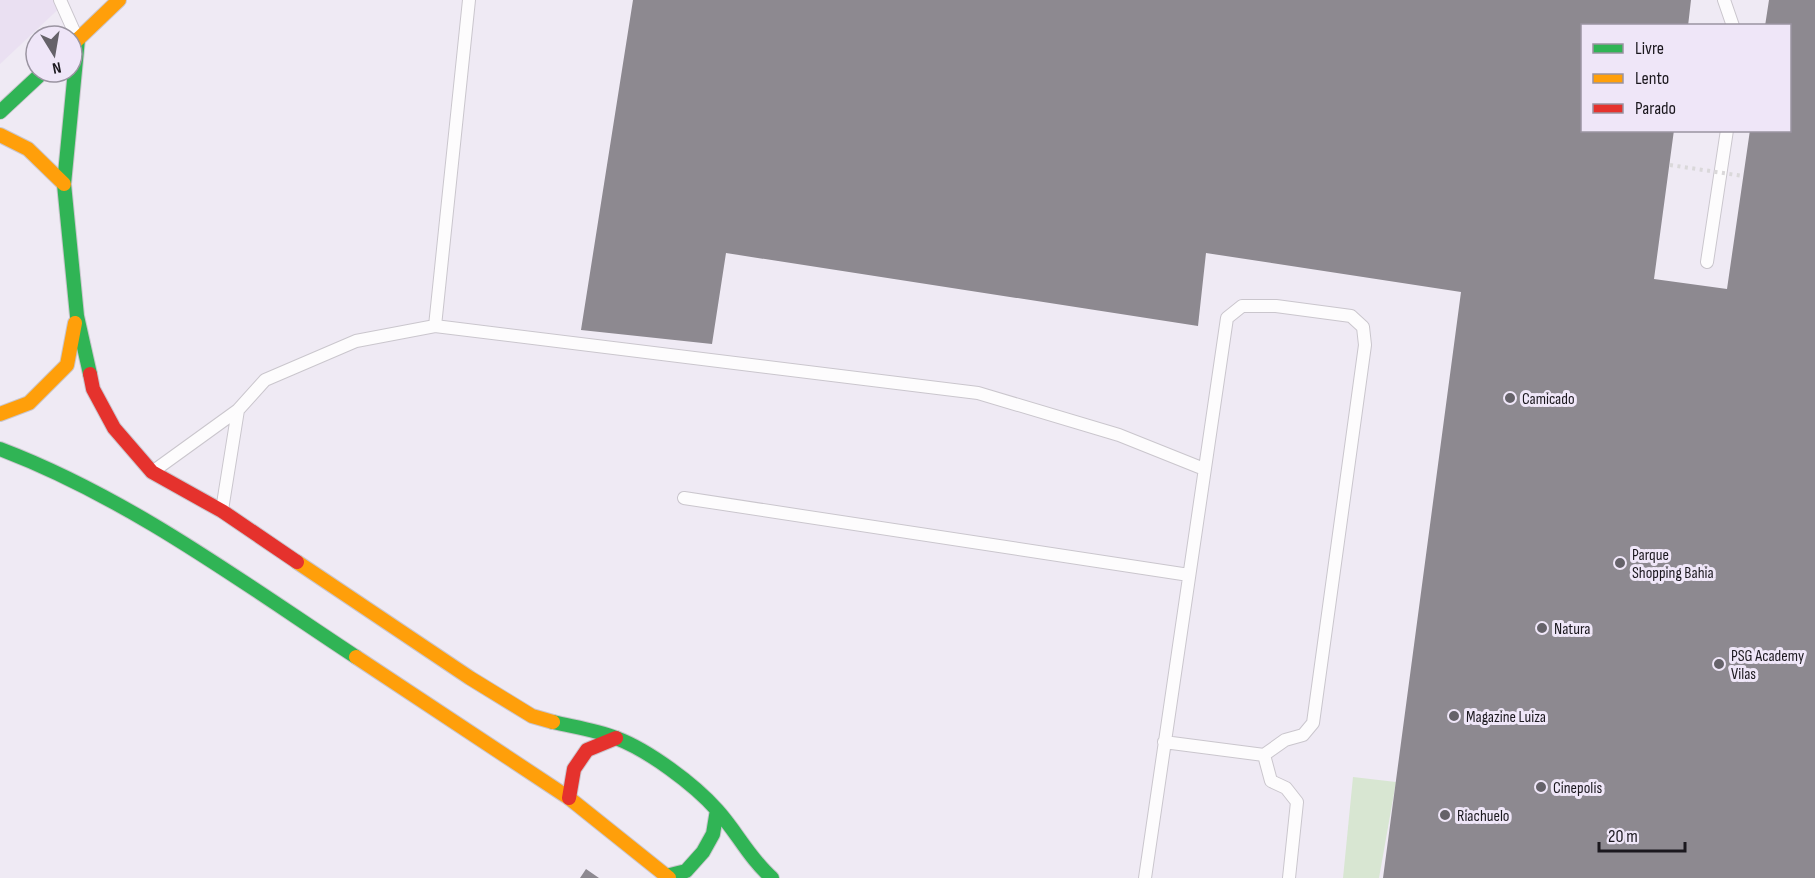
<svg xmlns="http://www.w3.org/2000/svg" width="1815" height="878" font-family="'Sofia Sans Condensed',sans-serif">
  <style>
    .built { fill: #eae0f2 }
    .green { fill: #d8e6d2 }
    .building { fill: #8d8990 }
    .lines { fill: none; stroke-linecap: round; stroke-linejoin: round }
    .lane-casing { stroke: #cac6cd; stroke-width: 14 }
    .fast-casing { stroke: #cac6cd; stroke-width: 16 }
    .slow-casing { stroke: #cac6cd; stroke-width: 16 }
    .jam-casing { stroke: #cac6cd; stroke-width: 16 }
    .lane { stroke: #fdfcfd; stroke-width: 12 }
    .fast { stroke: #30b455; stroke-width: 14 }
    .slow { stroke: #ff9f0a; stroke-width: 14 }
    .jam { stroke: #e5322d; stroke-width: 14 }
    .path-bridge { stroke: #dad8da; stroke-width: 4; stroke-dasharray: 3 4.5; stroke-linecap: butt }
    .poi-dot { fill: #656269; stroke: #efe6f8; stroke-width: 2 }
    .labels { text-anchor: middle; stroke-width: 6; stroke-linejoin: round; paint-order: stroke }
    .poi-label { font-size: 16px; fill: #1b181e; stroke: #efe6f8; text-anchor: start }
  </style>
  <rect width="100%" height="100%" fill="#efeaf4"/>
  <path class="built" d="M0 0H68L0 64Z"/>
  <path class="green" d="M1353 777 1396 782 1379 878H1343Z"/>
  <path class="building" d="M633 0H1691L1688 26H1582V130H1674L1654 279 1727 289 1750 130H1790V26H1765L1769 0H1815V878H1383L1461 292 1206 253 1198 326 726 253 712 344 581 330Z
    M586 869 599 878H580Z"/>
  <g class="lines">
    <defs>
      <path id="lane" d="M60 0 77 38
        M1724 0 1733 26
        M1707 262 1727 130
        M435 326 469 0
        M155 470 238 410 265 380 356 341 435 326 978 393 1119 435 1204 469
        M684 498 1189 575
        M222 510 238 410
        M1264 755 1271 781 1286 788 1297 802 1289 878
        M1145 878 1227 318 1242 306H1276L1351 316 1363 327 1365 345 1313 723 1303 735 1285 740 1264 755 1164 742"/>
      <path id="fast" d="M78 39 64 184 77 316 90 374
        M0 112 43 72
        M0 449C129 498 242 582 356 657
        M553 722C574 727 596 730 616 738 648 750 694 784 717 810 737 832 749 858 772 878
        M666 876 686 871 703 852 713 834 717 810"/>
      <path id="slow" d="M72 45 119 0
        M0 135 28 149 64 184
        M0 414 29 403 67 365 75 323
        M297 562 470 678 532 716 553 722
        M356 657 569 798 669 878"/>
      <path id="jam" d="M90 374 93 389 114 428 152 472 222 511 297 562
        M569 798 574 769 587 750 616 738"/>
    </defs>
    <use href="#lane" class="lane-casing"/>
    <use href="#fast" class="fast-casing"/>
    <use href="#slow" class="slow-casing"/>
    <use href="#jam" class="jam-casing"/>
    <use href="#lane" class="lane"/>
    <use href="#fast" class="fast"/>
    <use href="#slow" class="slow"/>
    <use href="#jam" class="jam"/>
    <path class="path-bridge" d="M1670 165 1743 176"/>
  </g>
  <g class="poi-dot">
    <circle cx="1510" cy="398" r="6"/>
    <circle cx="1620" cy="563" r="6"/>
    <circle cx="1542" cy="628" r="6"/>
    <circle cx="1719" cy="664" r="6"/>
    <circle cx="1454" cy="716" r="6"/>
    <circle cx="1541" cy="787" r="6"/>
    <circle cx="1445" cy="815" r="6"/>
  </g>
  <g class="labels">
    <g class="poi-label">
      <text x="1522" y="404">Camicado</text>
      <text x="1632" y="560">Parque<tspan x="1632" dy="18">Shopping Bahia</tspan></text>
      <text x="1554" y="634">Natura</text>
      <text x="1731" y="661">PSG Academy<tspan x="1731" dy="18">Vilas</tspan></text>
      <text x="1466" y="722">Magazine Luiza</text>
      <text x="1553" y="793">Cinepolis</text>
      <text x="1457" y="821">Riachuelo</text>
    </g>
  </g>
  <rect x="1581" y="24" width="210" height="108" fill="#efe6f8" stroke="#9a94a1" stroke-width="1.5"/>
  <rect x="1593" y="44" width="30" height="9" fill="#30b455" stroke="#9a94a1" stroke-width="1.5"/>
  <text x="1635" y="54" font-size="18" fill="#1b181e">Livre</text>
  <rect x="1593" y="74" width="30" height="9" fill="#ff9f0a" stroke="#9a94a1" stroke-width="1.5"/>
  <text x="1635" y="84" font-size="18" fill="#1b181e">Lento</text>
  <rect x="1593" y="104" width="30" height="9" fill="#e5322d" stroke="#9a94a1" stroke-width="1.5"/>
  <text x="1635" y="114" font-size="18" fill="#1b181e">Parado</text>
  <g transform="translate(54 54) rotate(169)"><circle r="28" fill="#efe6f8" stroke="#9a94a1" stroke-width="1.5"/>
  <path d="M0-4.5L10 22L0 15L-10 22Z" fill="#656269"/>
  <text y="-9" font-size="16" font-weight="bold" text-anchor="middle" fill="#1b181e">N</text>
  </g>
  <path d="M1599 842v9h86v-9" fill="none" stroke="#1b181e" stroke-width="3"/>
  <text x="1608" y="842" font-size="18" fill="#1b181e" stroke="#efe6f8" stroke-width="4.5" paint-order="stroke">20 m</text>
</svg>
